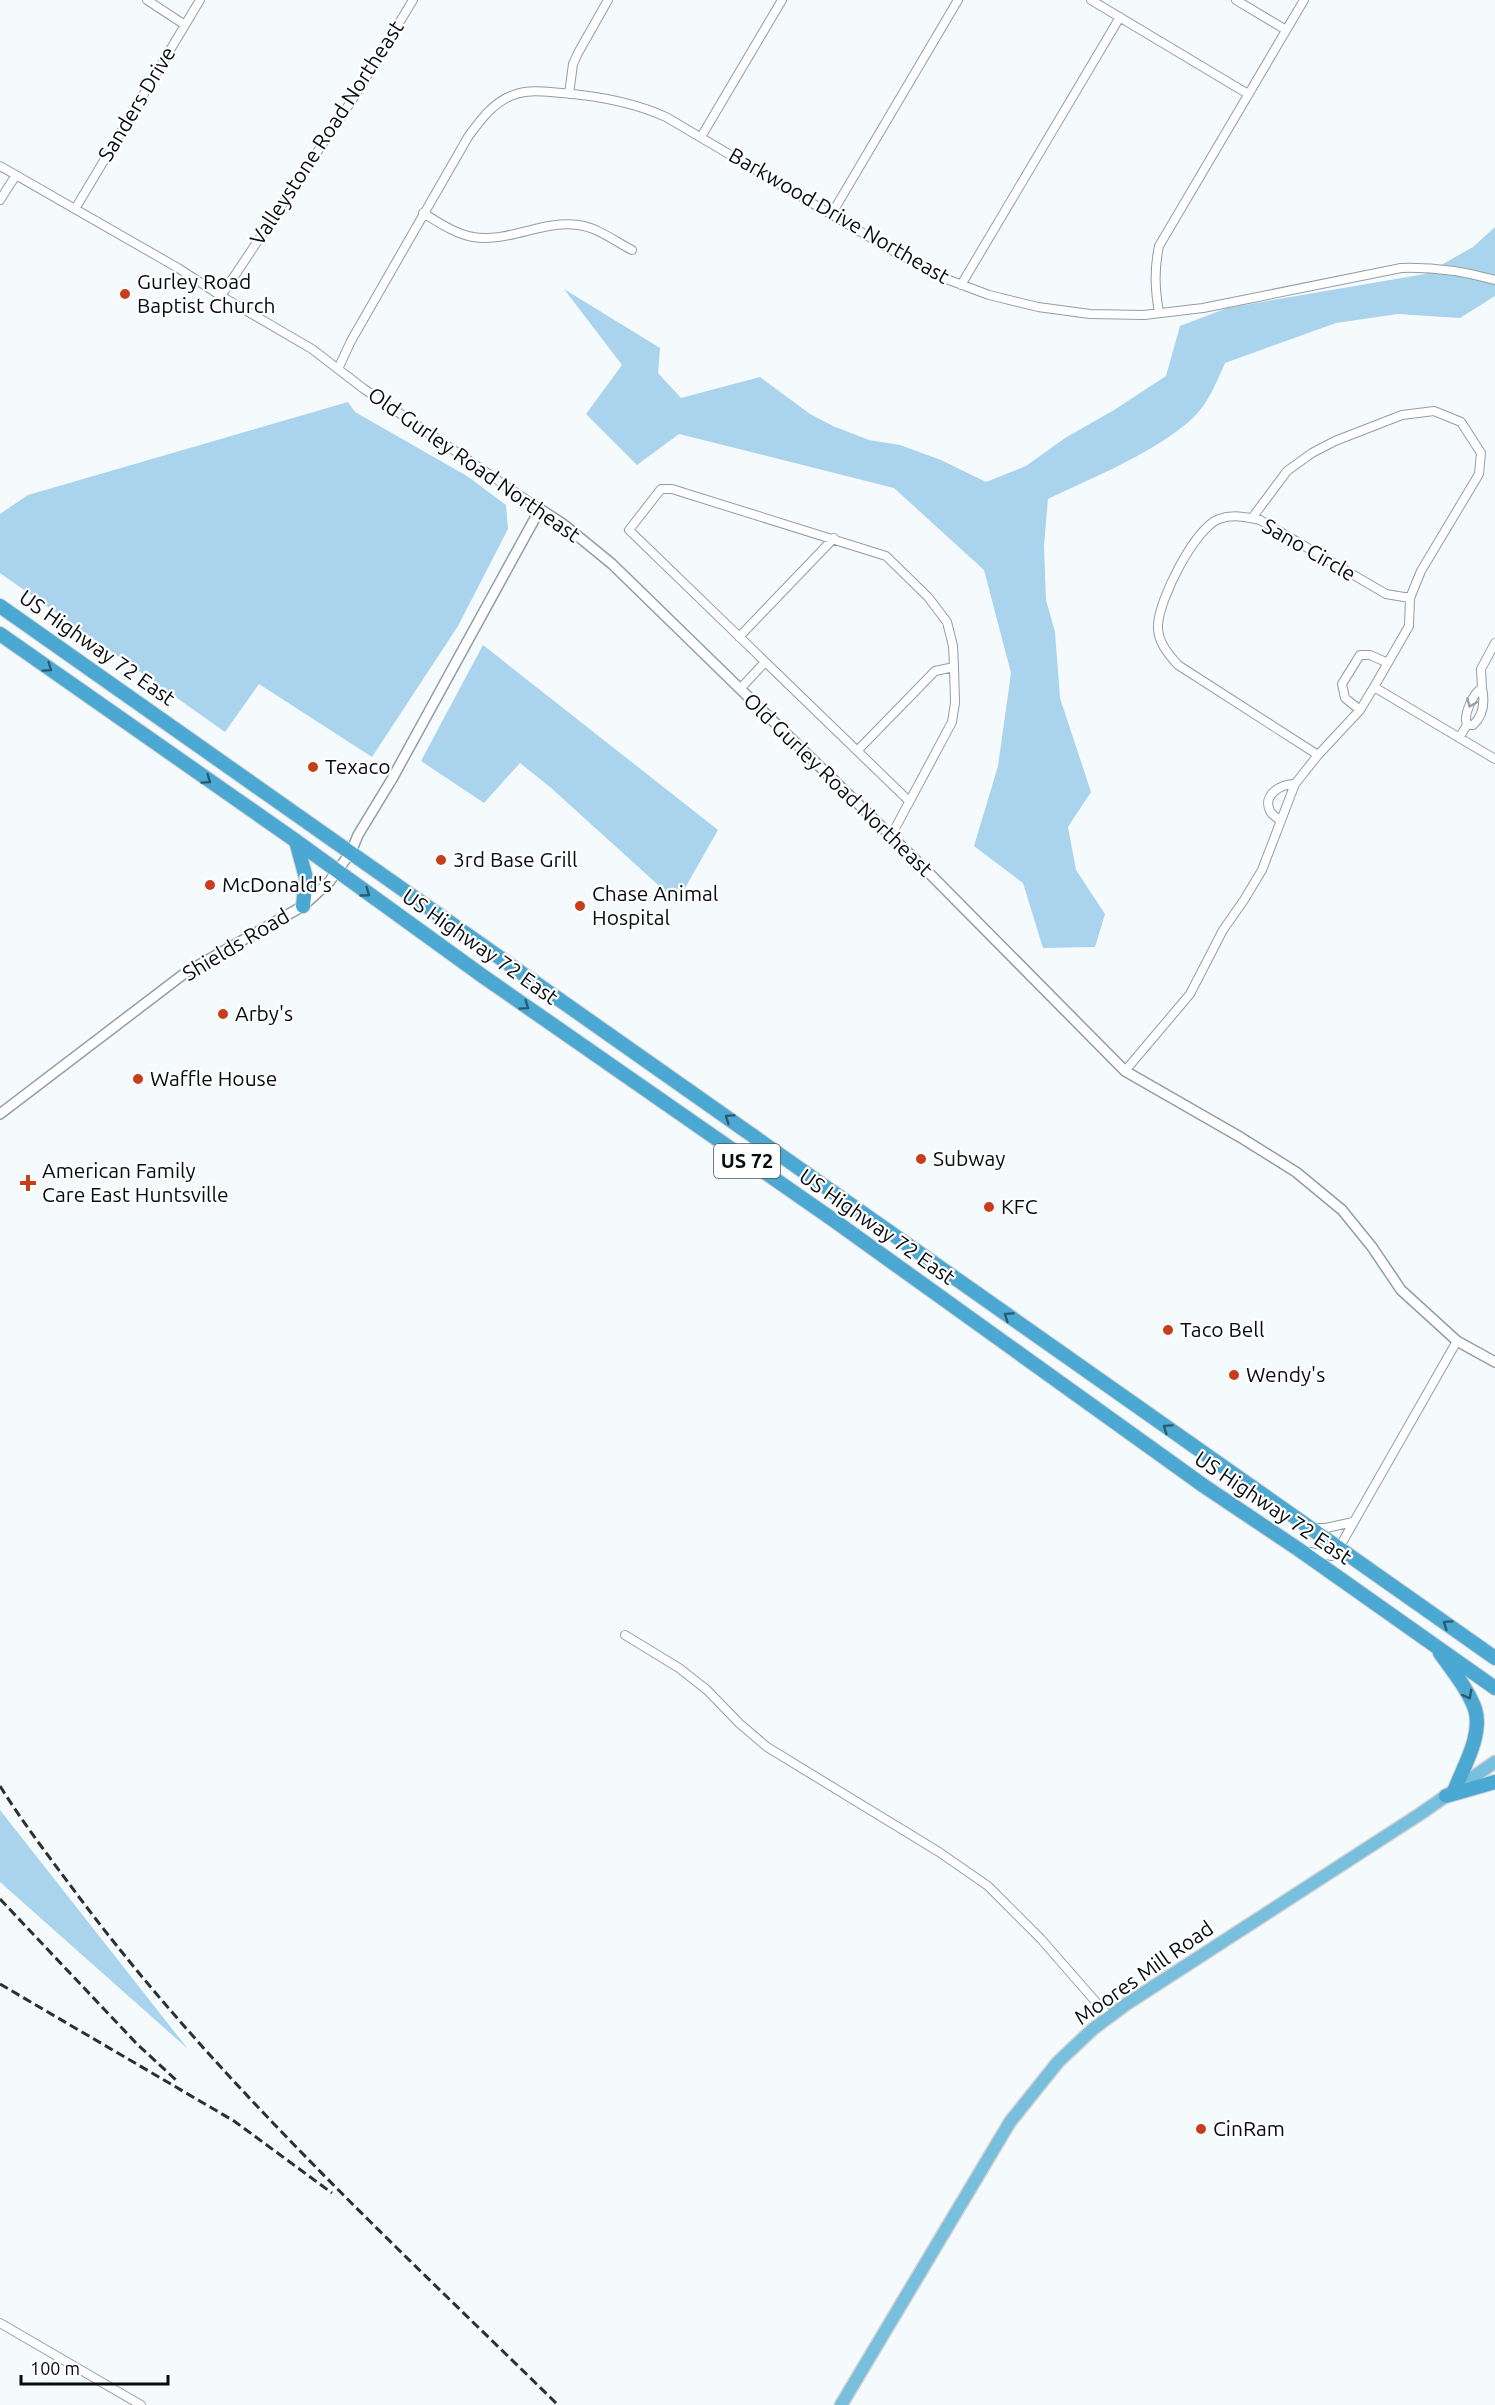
<svg xmlns="http://www.w3.org/2000/svg" width="1495" height="2405" font-family="Ubuntu,sans-serif">
  <style>
    .green { fill: #aad4ed }
    .lines { fill: none; stroke-linecap: round; stroke-linejoin: round }
    .minor-casing { stroke: #929ea5; stroke-width: 10 }
    .tertiary-casing { stroke: #929ea5; stroke-width: 12 }
    .primary-casing { stroke: #d3d3d4; stroke-width: 15 }
    .trunk-casing { stroke: #d3d3d4; stroke-width: 16 }
    .minor { stroke: #fff; stroke-width: 8 }
    .tertiary { stroke: #fff; stroke-width: 9 }
    .primary { stroke: #78bedd; stroke-width: 12 }
    .trunk { stroke: #4ba8d2; stroke-width: 14 }
    .rail { stroke: #2c3033; stroke-width: 3; stroke-dasharray: 9 4.5; stroke-linecap: butt }
    .oneway { stroke: #2a5a70 }
    .oneway2 { stroke: #9c9e9f }
    .poi-dot { fill: #c83e1c; stroke: #fff; stroke-width: 2 }
    .labels { text-anchor: middle; stroke-width: 4.5; stroke-linejoin: round; paint-order: stroke }
    .shield { fill: #fff; stroke: #525557; stroke-width: 1.5 }
    .shield-label { font-size: 20px; font-weight: bold; fill: #080c0f }
    .street-label { font-size: 21px; fill: #080c0f; stroke: #fff }
    .poi-label { font-size: 21px; fill: #080c0f; stroke: #fff; text-anchor: start }
  </style>
  <rect width="100%" height="100%" fill="#f5fafd"/>
  <path class="green" d="M1495 227V296L1460 318 1398 314 1336 323 1225 363C1217 381 1208 404 1193 418 1156 452 1094 477 1048 499L1044 546 1046 600 1055 632 1060 698 1091 792 1068 827 1076 870 1105 914 1095 947 1043 948 1023 883 974 846 998 766 1011 673 984 570 894 488 679 434 637 465 586 414 622 365 564 289 660 348 658 373 681 398 760 377 810 414 833 426 869 440 900 445 941 460 986 482 1026 466 1065 438 1114 410 1166 376 1180 326 1227 308 1425 274 1473 247Z
    M348 402 355 412 467 476 506 505 508 529 458 626 372 757 259 684 225 732 0 573V514L28 495Z
    M483 645 718 830 677 902 550 787 520 763 484 803 421 761Z
    M0 1810 188 2049 0 1882Z"/>
  <g class="lines">
    <defs>
      <path id="minor" d="M147 0 185 25
        M1091 0 1248 94
        M1236 0 1286 30
        M569 94 573 64 578 53 608 0
        M701 137 782 0
        M0 166 178 268 221 296 312 349 364 389 540 509
        M0 200 16 175
        M75 209 200 0
        M423 213C438 222 455 234 473 237 508 243 543 220 578 225 597 227 616 242 632 250
        M831 215 958 0
        M961 285 1120 17
        M221 296 356 94 413 0
        M1159 313C1155 289 1154 270 1159 246L1304 0
        M338 369 351 341 468 137C481 119 494 101 516 94 531 89 547 92 562 93 599 96 633 102 666 117L895 252 949 280 989 295 1038 307 1090 314 1144 315 1203 308 1401 268C1434 267 1463 271 1495 280
        M739 637 834 538
        M1374 687 1495 759
        M1482 688 1481 669 1495 643
        M740 689 765 662
        M1360 710 1345 698 1342 684 1360 655H1370L1388 663
        M1459 738 1467 725H1473C1484 715 1485 702 1482 688 1473 693 1463 715 1467 725
        M857 751 935 671 954 667
        M1318 755 1178 665C1168 654 1157 641 1158 625 1159 599 1195 528 1219 519 1233 514 1246 517 1260 520L1386 594 1410 598
        M1281 821C1277 818 1272 815 1270 811 1262 794 1282 784 1295 784
        M891 836 952 722 955 703 954 667 953 646 947 622 928 597 886 556 672 489H661L629 530 909 801
        M1125 1071 1190 994 1223 930 1244 900 1262 870 1295 784 1318 755 1360 710 1374 687 1409 626 1410 598 1421 571 1479 474 1481 453 1461 422 1434 411 1402 415 1335 441 1312 453 1287 471 1252 518
        M1314 1528H1326L1353 1522
        M1310 1552 1332 1556 1339 1548 1457 1341
        M625 1635 679 1668 707 1690 739 1723 767 1747 939 1852 988 1886 1041 1939 1109 2017
        M0 2323 141 2405"/>
      <path id="tertiary" d="M0 1114 185 973 303 906 329 882 351 852 358 835 392 779 540 509 563 524 612 564 928 872 1125 1071 1240 1137 1296 1172 1342 1210 1372 1247 1401 1290 1457 1341 1495 1362"/>
      <path id="primary" d="M841 2405 1010 2122 1058 2062 1093 2029 1125 2005 1420 1814 1495 1762"/>
      <path id="trunk" d="M0 606 1495 1658
        M0 634 296 841 484 977 832 1219 1204 1486 1298 1549 1495 1688
        M296 841 306 878 303 906
        M1440 1653C1452 1670 1468 1689 1475 1709 1483 1734 1464 1766 1455 1789
        M1446 1796 1495 1782"/>
    </defs>
    <use href="#minor" class="minor-casing"/>
    <use href="#tertiary" class="tertiary-casing"/>
    <use href="#primary" class="primary-casing"/>
    <use href="#trunk" class="trunk-casing"/>
    <use href="#minor" class="minor"/>
    <use href="#tertiary" class="tertiary"/>
    <use href="#primary" class="primary"/>
    <use href="#trunk" class="trunk"/>
    <path class="rail" d="M0 1786C23 1823 50 1858 76 1893 217 2082 391 2241 558 2405
      M0 1899 137 2044 176 2080
      M0 1984 234 2121 332 2193"/>
  </g>
  <defs><path id="oneway-chevron" d="M-2-3.5L2.5 0L-2 3.5" fill="none" stroke-width="1.6" stroke-linecap="round" stroke-linejoin="round" transform="scale(1.5)"/></defs>
  <g class="oneway">
    <use href="#oneway-chevron" transform="translate(48 668) rotate(35)"/>
    <use href="#oneway-chevron" transform="translate(207 780) rotate(35)"/>
    <use href="#oneway-chevron" transform="translate(366 893) rotate(36)"/>
    <use href="#oneway-chevron" transform="translate(525 1006) rotate(35)"/>
    <use href="#oneway-chevron" transform="translate(729 1118) rotate(-145)"/>
    <use href="#oneway-chevron" transform="translate(1008 1316) rotate(-145)"/>
    <use href="#oneway-chevron" transform="translate(1167 1428) rotate(-145)"/>
    <use href="#oneway-chevron" transform="translate(1447 1624) rotate(-145)"/>
    <use href="#oneway-chevron" transform="translate(1468 1695) rotate(61)"/>
  </g>
  <use class="oneway2" href="#oneway-chevron" transform="translate(1471 703) rotate(113)"/>
  <g class="poi-dot">
    <circle cx="125" cy="294" r="6"/>
    <circle cx="313" cy="767" r="6"/>
    <circle cx="441" cy="860" r="6"/>
    <circle cx="210" cy="885" r="6"/>
    <circle cx="580" cy="906" r="6"/>
    <circle cx="223" cy="1014" r="6"/>
    <circle cx="138" cy="1079" r="6"/>
    <circle cx="921" cy="1159" r="6"/>
    <path d="M25 1174h6v6h6v6h-6v6h-6v-6h-6v-6h6z"/>
    <circle cx="989" cy="1207" r="6"/>
    <circle cx="1168" cy="1330" r="6"/>
    <circle cx="1234" cy="1375" r="6"/>
    <circle cx="1201" cy="2129" r="6"/>
  </g>
  <g class="labels">
    <rect class="shield" x="714" y="1144" width="66" height="34" rx="4.5"/>
    <g class="shield-label">
      <text x="747" y="1168">US 72</text>
    </g>
    <g class="street-label">
      <text transform="translate(137 104) rotate(-59)" y="7">Sanders Drive</text>
      <text transform="translate(327 133) rotate(-57)" y="7">Valleystone Road Northeast</text>
      <text transform="translate(839 216) rotate(30)" y="7">Barkwood Drive Northeast</text>
      <text transform="translate(474 465) rotate(35)" y="7">Old Gurley Road Northeast</text>
      <text transform="translate(1309 550) rotate(30)" y="7">Sano Circle</text>
      <text transform="translate(97 648) rotate(35)" y="7">US Highway 72 East</text>
      <text transform="translate(838 785) rotate(44)" y="7">Old Gurley Road Northeast</text>
      <text transform="translate(236 945) rotate(-31)" y="7">Shields Road</text>
      <text transform="translate(480 947) rotate(35)" y="7">US Highway 72 East</text>
      <text transform="translate(877 1227) rotate(35)" y="7">US Highway 72 East</text>
      <text transform="translate(1273 1508) rotate(34)" y="7">US Highway 72 East</text>
      <text transform="translate(1144 1973) rotate(-35)" y="7">Moores Mill Road</text>
    </g>
    <g class="poi-label">
      <text x="137" y="289">Gurley Road<tspan x="137" dy="24">Baptist Church</tspan></text>
      <text x="325" y="774">Texaco</text>
      <text x="453" y="867">3rd Base Grill</text>
      <text x="222" y="892">McDonald's</text>
      <text x="592" y="901">Chase Animal<tspan x="592" dy="24">Hospital</tspan></text>
      <text x="235" y="1021">Arby's</text>
      <text x="150" y="1086">Waffle House</text>
      <text x="933" y="1166">Subway</text>
      <text x="42" y="1178">American Family<tspan x="42" dy="24">Care East Huntsville</tspan></text>
      <text x="1001" y="1214">KFC</text>
      <text x="1180" y="1337">Taco Bell</text>
      <text x="1246" y="1382">Wendy's</text>
      <text x="1213" y="2136">CinRam</text>
    </g>
  </g>
  <path d="M21 2375v9h147v-9" fill="none" stroke="#080c0f" stroke-width="3"/>
  <text x="30" y="2375" font-size="18" fill="#080c0f" stroke="#ffffff" stroke-width="4.5" paint-order="stroke">100 m</text>
</svg>
